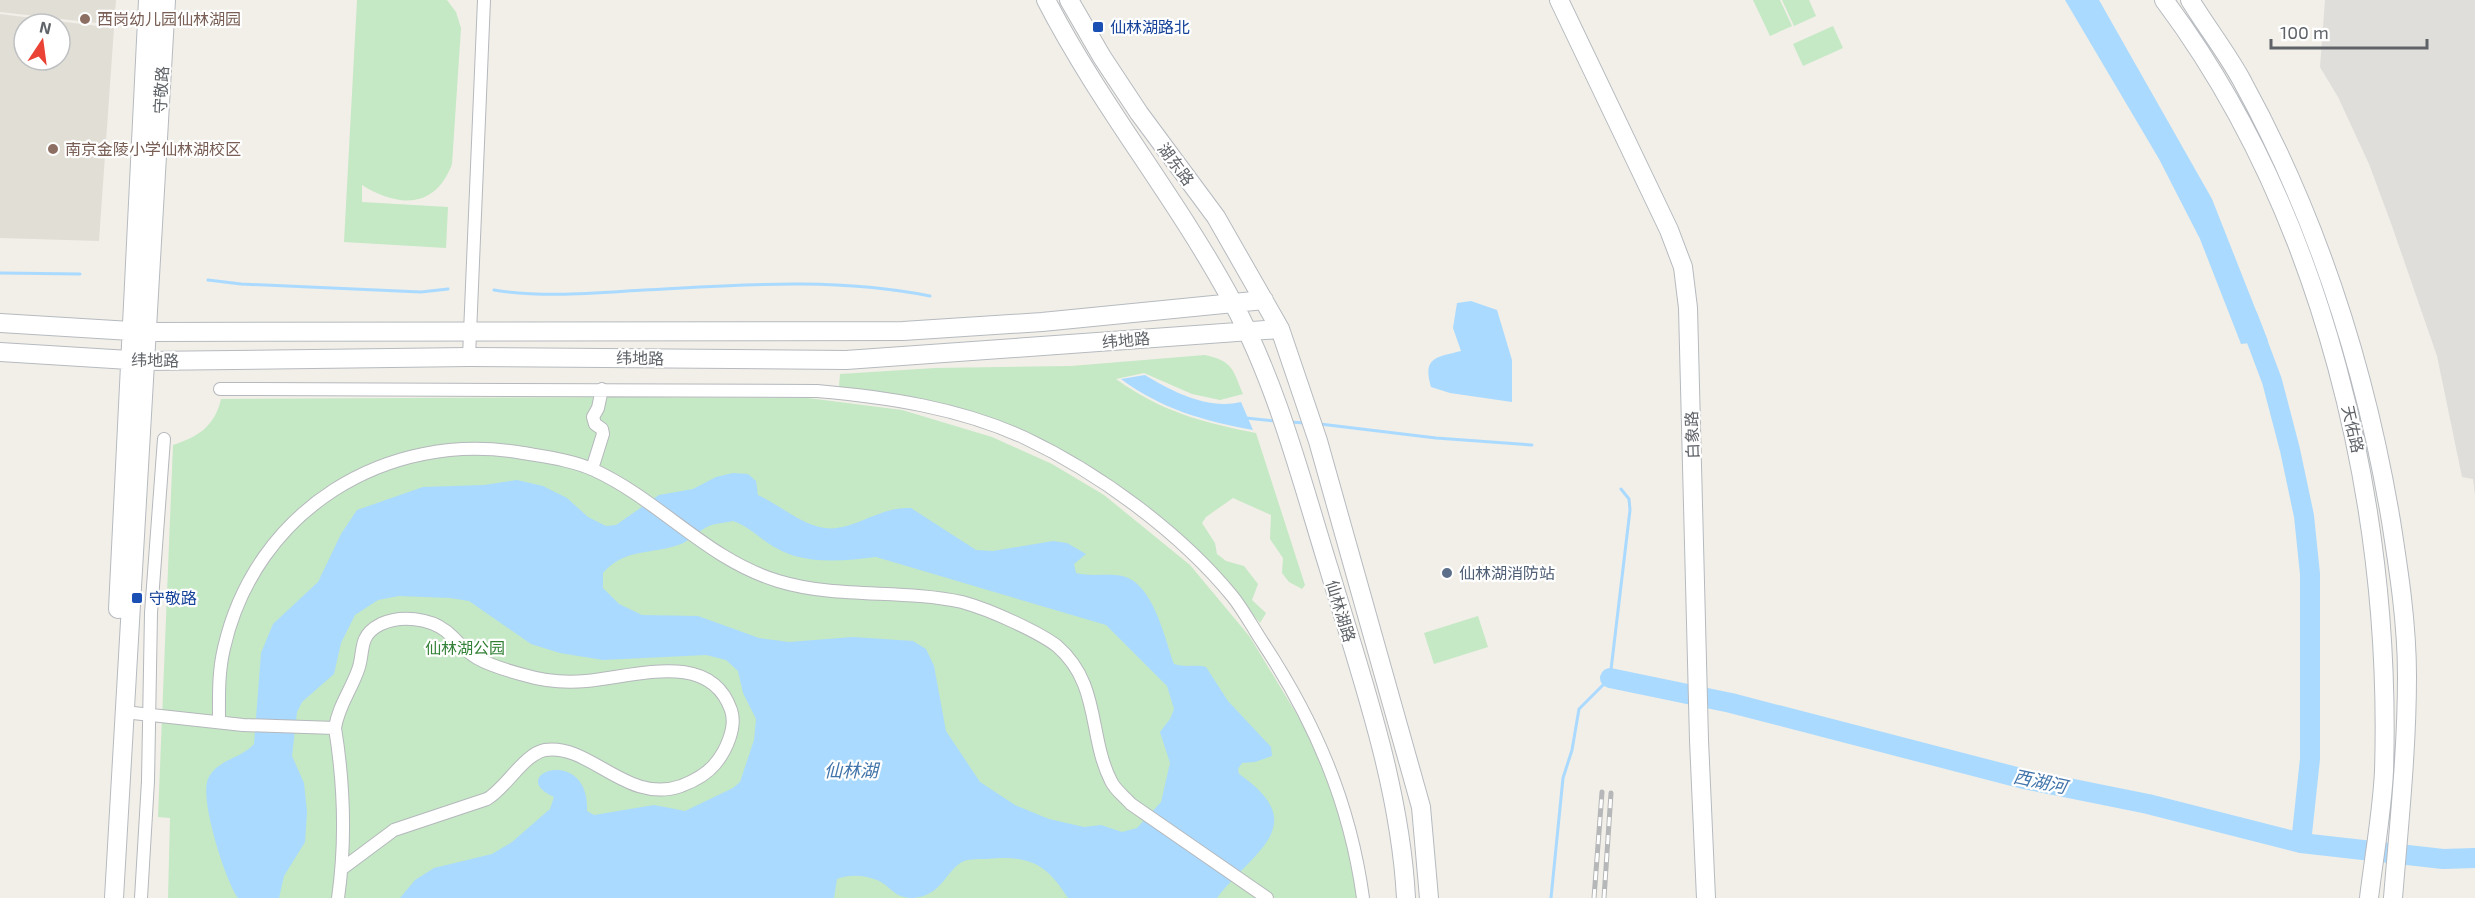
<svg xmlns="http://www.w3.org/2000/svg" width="2475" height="898" font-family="'Exo 2','Noto Sans SC',sans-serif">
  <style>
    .industrial { fill: #e0deda }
    .education { fill: #e1ded6; fill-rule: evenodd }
    .green { fill: #c5e8c5 }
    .water { fill: #aadaff; fill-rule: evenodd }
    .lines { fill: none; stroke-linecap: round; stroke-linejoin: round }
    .stream { stroke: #aadaff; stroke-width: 3 }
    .river { stroke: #aadaff; stroke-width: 20 }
    .street-casing { stroke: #b5b8bc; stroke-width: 14 }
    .secondary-casing { stroke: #b6babf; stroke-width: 20 }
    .street { stroke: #fff; stroke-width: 12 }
    .secondary { stroke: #fff; stroke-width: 18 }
    .rail-casing { stroke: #b6b7b8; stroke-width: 5 }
    .rail { stroke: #fff; stroke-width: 3; stroke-dasharray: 9; stroke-linecap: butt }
    .education-dot { fill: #8d6e63; stroke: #fff; stroke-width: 2 }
    .transit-dot { fill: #1a4fb4; stroke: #fff; stroke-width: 2 }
    .service-dot { fill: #5c6f8a; stroke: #fff; stroke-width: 2 }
    .labels { text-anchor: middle; stroke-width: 4.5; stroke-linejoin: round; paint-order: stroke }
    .education-label { font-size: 16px; fill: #785e54; stroke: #fff; text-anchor: start }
    .transit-label { font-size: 16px; fill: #164399; stroke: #fff; text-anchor: start }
    .street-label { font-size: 16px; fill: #5f6368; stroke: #fff }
    .service-label { font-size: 16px; fill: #4e5e75; stroke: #fff; text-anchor: start }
    .park-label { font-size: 16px; fill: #348238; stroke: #fff }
    .water-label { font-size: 18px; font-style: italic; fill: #4174aa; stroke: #fff }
  </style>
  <rect width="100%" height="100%" fill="#f1efe8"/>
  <path class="industrial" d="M2325 0H2475V495L2473 479 2462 477 2437 356 2392 226 2369 164 2338 97 2320 67Z"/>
  <path class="education" d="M0 0H116L114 25 0 12Z
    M0 14 114 28 99 241 0 238ZM24 24H60V60H24Z"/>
  <path class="green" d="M357 0H447L456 12 461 28 452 164C435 210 397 207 362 185V202L448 207 446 248 344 242Z
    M1753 0H1780L1792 26 1770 36Z
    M1782 0H1809L1816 16 1794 26Z
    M1833 26 1843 48 1803 66 1793 44Z
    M1205 355C1233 361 1233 370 1243 394L1220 400 1192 394 1144 373 1116 379C1162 412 1201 422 1256 433L1305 585 1302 589 1289 582 1282 573 1283 558 1270 539 1271 515 1233 498 1206 517 1202 523 1215 543 1217 554 1226 561 1244 566 1258 584 1252 600 1266 613 1260 623 1245 605 1168 524 1101 475 964 410 916 398 839 387 840 374 935 368 1071 366Z
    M628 397 808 398 902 410 992 437 1052 464 1104 495 1190 565 1250 637 1311 738 1333 792 1347 844 1357 898H168L170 818 158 817 173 445C198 437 215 426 221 399Z
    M1478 616 1488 647 1434 664 1424 633Z"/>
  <path class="water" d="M2065 0H2099L2212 199 2268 341 2241 344 2200 239 2159 159Z
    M1471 301 1497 310 1512 360V402L1450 393 1431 387C1422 357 1437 357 1461 351L1453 328 1457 303Z
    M1145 375C1173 392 1208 410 1241 402L1253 430C1204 421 1161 409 1121 379Z
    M733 473 748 474 756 481 758 495C780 505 801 525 825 528 852 532 880 506 911 508L976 550 993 551 1053 541 1067 543 1086 554 1074 564 1076 573C1092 577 1107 573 1122 576 1153 582 1165 639 1174 664 1186 668 1194 664 1206 667L1228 701 1271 747 1272 756 1255 762 1242 763 1238 769 1239 774C1314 826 1251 852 1217 898H1068C1046 863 1029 855 987 859 981 859 970 859 964 861 945 870 944 895 913 898 893 898 891 886 877 880 864 875 850 874 837 879L834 898H400L415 880 434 868 492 854 512 842 550 809 554 797C503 774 590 744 587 811L594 815 654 805 685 811 733 788 740 782 754 740 756 719 743 693 738 671 726 660 706 655 603 660 560 653 531 644 469 601 450 598 399 596 378 600 355 615 341 643 334 674 302 702 297 712 292 756 304 783 307 812 305 842 284 876 279 898H238C226 882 199 799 208 779 217 759 241 759 254 744L261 653 273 624 318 582 341 534 357 510 423 487 484 485 517 480 543 486 567 498 588 517 606 526 616 525 659 495 693 489 716 477ZM733 521C750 527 760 539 776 548 805 565 843 561 876 557L1106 625 1167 686 1174 709 1170 719 1160 732 1170 763 1161 802 1137 828 1122 832 1101 825 1084 827 1049 819 1015 805 980 782 946 731 934 666 926 649 913 641 853 637 789 642 759 638 698 616 642 615 619 604 603 588V573C626 547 653 555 681 544 691 540 699 530 709 526 716 523 725 523 733 521Z"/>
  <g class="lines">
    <path class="stream" d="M0 273 80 274
      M208 280 241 284 421 292 448 289
      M494 290C543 298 594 293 644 290 740 285 835 277 930 296
      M1246 418 1275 421
      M1290 422 1305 423
      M1320 424 1436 438 1532 445
      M1551 898 1563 778 1572 750 1579 709 1610 678 1630 510 1629 499 1621 489"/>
    <path class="river" d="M2248 317 2272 381 2290 450 2304 516 2310 574V759L2301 843
      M1610 678 1731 703 2024 779 2148 804 2301 843 2443 859 2475 858"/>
    <defs>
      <path id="street" d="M469 357 484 0
        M220 389 817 391C887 397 960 408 1025 438 1099 473 1181 533 1233 597 1244 611 1253 628 1263 643 1315 722 1350 803 1363 898
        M592 469 603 434 602 429 595 424 593 417 598 408 602 389
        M124 712 243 725 335 728
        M219 722C219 697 218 673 224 648 255 511 386 429 523 453 546 457 572 460 594 470 661 501 706 559 778 581 837 599 902 589 962 602 980 607 997 614 1014 622 1029 629 1044 636 1057 646 1101 684 1088 736 1111 781 1115 790 1125 797 1131 804L1267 898
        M141 898 148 781 151 613 164 439
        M338 898C346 842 344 784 335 728 338 707 351 690 358 670 362 660 361 648 365 639 368 632 375 627 381 624 401 615 429 618 446 631 457 640 465 651 477 658 491 666 509 671 524 675 544 681 565 683 586 681 634 677 710 649 731 710 737 727 726 751 715 764 706 775 694 781 681 786 627 805 590 743 545 750 524 754 506 788 487 799L394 830 343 868"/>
      <path id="secondary" d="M1046 0C1100 105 1176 197 1232 301 1277 384 1301 479 1329 569 1361 676 1400 785 1406 898
        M1069 0 1102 57 1139 113 1216 217 1280 329 1318 441 1421 807 1429 898
        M1559 0 1669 230 1683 267 1688 308 1699 740 1706 898
        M2164 0C2324 214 2392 507 2384 771 2382 813 2374 856 2369 898
        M2190 0C2206 26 2226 52 2241 79 2317 217 2365 366 2391 521 2399 572 2407 624 2407 676 2407 750 2399 824 2393 898
        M0 323 147 332 903 331 1042 322 1264 300
        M0 352 145 361 469 357 846 360 1280 329
        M118 609 148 0
        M114 898 166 0"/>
    </defs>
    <use href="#street" class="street-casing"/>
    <use href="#secondary" class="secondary-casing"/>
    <use href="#street" class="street"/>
    <use href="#secondary" class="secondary"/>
    <defs>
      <path id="rail" d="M1594 898 1602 792
        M1604 898 1611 793"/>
    </defs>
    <use href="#rail" class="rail-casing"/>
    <use href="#rail" class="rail"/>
  </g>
  <g class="education-dot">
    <circle cx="85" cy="19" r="6"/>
    <circle cx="53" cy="149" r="6"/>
  </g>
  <g class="transit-dot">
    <rect x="1092" y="21" width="12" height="12" rx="3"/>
    <rect x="131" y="592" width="12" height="12" rx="3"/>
  </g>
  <circle class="service-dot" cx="1447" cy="573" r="6"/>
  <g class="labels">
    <g class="education-label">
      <text x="97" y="25">西岗幼儿园仙林湖园</text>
      <text x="65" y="155">南京金陵小学仙林湖校区</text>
    </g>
    <g class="transit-label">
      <text x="1110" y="33">仙林湖路北</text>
      <text x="149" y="604">守敬路</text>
    </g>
    <g class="street-label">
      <text transform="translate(161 90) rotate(-87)" y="6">守敬路</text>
      <text transform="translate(1176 164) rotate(53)" y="6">湖东路</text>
      <text transform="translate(1126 340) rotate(-5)" y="6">纬地路</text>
      <text transform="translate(640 358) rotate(1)" y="6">纬地路</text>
      <text transform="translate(155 360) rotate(1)" y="6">纬地路</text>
      <text transform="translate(2353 429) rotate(77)" y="6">天佑路</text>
      <text transform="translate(1692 435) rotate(-92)" y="6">白象路</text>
      <text transform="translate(1341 611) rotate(73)" y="6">仙林湖路</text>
    </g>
    <g class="service-label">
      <text x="1459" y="579">仙林湖消防站</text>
    </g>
    <g class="park-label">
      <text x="465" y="654">仙林湖公园</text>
    </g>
    <g class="water-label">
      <text x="851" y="777">仙林湖</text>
      <text transform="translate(2040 782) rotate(12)" y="6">西湖河</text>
    </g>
  </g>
  <g transform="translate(42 42) rotate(13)"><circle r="28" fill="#ffffff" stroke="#bfc1c3" stroke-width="1.5"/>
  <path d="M0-4.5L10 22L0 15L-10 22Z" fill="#ea4335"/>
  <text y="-9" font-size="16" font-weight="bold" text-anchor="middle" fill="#5f6368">N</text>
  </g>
  <path d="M2271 39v9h156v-9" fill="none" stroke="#5f6368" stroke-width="3"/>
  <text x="2280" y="39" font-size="18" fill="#5f6368" stroke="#ffffff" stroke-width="4.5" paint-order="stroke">100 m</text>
</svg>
